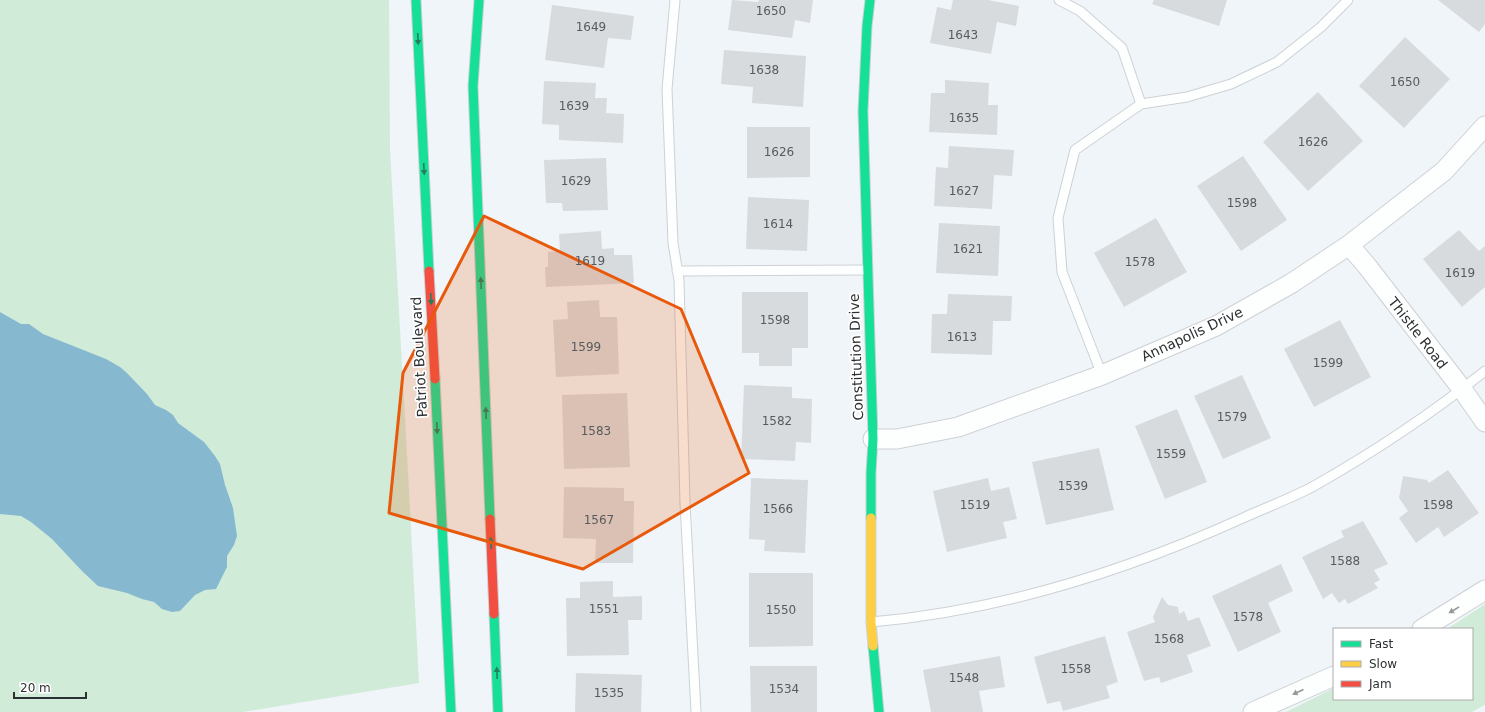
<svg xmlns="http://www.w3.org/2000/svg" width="1485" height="712" font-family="'DejaVu Sans',sans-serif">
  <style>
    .green { fill: #d0ecd8 }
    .water { fill: #86b8d0 }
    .building { fill: #d7dbde }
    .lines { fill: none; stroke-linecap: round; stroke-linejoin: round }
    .lane-casing { stroke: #cdd1d5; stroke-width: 11 }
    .street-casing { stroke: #cdd1d5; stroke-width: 21 }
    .fast-casing { stroke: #cdd1d5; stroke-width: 11 }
    .slow-casing { stroke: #cdd1d5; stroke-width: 11 }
    .jam-casing { stroke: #cdd1d5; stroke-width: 11 }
    .lane { stroke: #fdfefe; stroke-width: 9 }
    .street { stroke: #fdfefe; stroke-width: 19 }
    .fast { stroke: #16e098; stroke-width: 9 }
    .slow { stroke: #ffcf43; stroke-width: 9 }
    .jam { stroke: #f24e42; stroke-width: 9 }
    .oneway { fill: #237f60 }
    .oneway2 { fill: #959798 }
    .marked { fill: #e8590c; fill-opacity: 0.2; stroke: #e8590c; stroke-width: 3; stroke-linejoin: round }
    .labels { text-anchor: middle; stroke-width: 3.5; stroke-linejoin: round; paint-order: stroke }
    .number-label { font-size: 12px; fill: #585b5e }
    .street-label { font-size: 14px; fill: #2d3033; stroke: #fff }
  </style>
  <rect width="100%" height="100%" fill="#f0f5f9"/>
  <path class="green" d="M0 0H389L390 149 411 527 419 683 243 712H0Z
    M1485 604V705L1472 712H1286L1334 688V699H1472V629H1447Z"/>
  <path class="water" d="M0 312 21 324H29L43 334 106 359 120 367 127 373 147 394 155 405 166 410 173 415 178 423 204 442 215 456 220 464 225 485 233 508 237 536 234 545 227 556V567L216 589 205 590 195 595 180 611 172 612 162 609 154 602 142 599 127 593 98 586 82 571 52 539 31 522 21 516 0 514Z"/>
  <path class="building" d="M732 0 758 2 759 0H813L810 23 795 20 792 38 728 30Z
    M953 0H988L1019 6 1016 26 997 22 991 54 930 43 937 7 951 10Z
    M1154 0H1227L1219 26 1152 4Z
    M1438 0H1485V24L1479 32Z
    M552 5 634 16 631 40 608 38 604 68 545 60Z
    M1405 37 1450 79 1404 128 1359 86Z
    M724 50 806 56 803 107 752 103 753 87 721 84Z
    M945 80 989 83 988 105H998L997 135 929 132 931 93H945Z
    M544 81 596 83 595 98H607L606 113 624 114 623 143 559 140V125L542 124Z
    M1318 92 1363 141 1308 191 1263 142Z
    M747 127H810V177L747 178Z
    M949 146 1014 150 1012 176 994 175 992 209 934 206 936 167 948 168Z
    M1243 156 1287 220 1241 251 1197 186Z
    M606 158 608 210 563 211 562 203H546L544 160Z
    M748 197 809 200 807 251 746 249Z
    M1156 218 1187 272 1124 307 1094 253Z
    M939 223 1000 226 998 276 936 273Z
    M1459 230 1479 251 1485 246V287L1462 307 1423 259Z
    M601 231 602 249 614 248V255H632L634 283 546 287 545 267H548V252L560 251 559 234Z
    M742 292H808V348H792V366H759V353H742Z
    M948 294 1012 296 1011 321H993L992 355 931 353 932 314H947Z
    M599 300 600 317H617L619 374 556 377 553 320 568 319 567 302Z
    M1340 320 1371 377 1314 407 1284 349Z
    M1242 375 1271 438 1223 459 1194 396Z
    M744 385 792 387V398L812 399 811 443 796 442 795 461 741 459Z
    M627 393 630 467 564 469 562 395Z
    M1177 409 1207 482 1165 499 1135 426Z
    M1099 448 1114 510 1046 525 1032 462Z
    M1448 470 1479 513 1444 537 1438 527 1416 543 1399 518 1408 511 1399 498 1403 476 1427 480 1429 483Z
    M751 478 808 480 805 553 764 551 765 540 749 539Z
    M988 478 991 491 1009 487 1017 519 1003 522 1007 538 947 552 933 491Z
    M564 487 624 488V501H634L633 563H595L596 539 563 538Z
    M1363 521 1388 564 1374 570 1380 580 1374 583 1378 588 1348 604 1345 599 1339 603 1332 593 1323 599 1302 557 1344 537 1341 531Z
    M1281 564 1293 591 1268 603 1281 632 1238 652 1212 596Z
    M749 573H813V646L749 647Z
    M613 581V597L642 596V620H628L629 655 567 656 566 598H580V582Z
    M1162 597 1168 605 1178 607 1179 614 1184 611 1188 621 1199 617 1211 646 1187 655 1193 672 1161 683 1159 677 1144 681 1127 632 1155 622 1153 617Z
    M1105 636 1118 682 1106 686 1110 698 1063 711 1060 701 1047 704 1034 657Z
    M1000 656 1005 687 979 691 983 712H931L923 670Z
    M750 666H817V712H751Z
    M576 673 642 675 641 712H575Z"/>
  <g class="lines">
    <defs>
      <path id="lane" d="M675 0 667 89 673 243 679 280 685 503 696 712
        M1059 0 1080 11 1122 48 1141 104 1075 150 1058 218 1062 272 1102 375
        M1141 104 1187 97 1231 84 1277 62 1321 27 1348 0
        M677 271 867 270
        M871 622C999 611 1126 571 1243 518 1267 507 1292 498 1314 486 1374 452 1431 414 1485 371"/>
      <path id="street" d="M1349 245 1367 266 1462 389 1485 422
        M873 439H897L958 427 1102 375 1216 326 1292 283 1349 245 1444 171 1485 126
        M1422 629 1485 590
        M1253 712 1334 676"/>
      <path id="fast" d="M416 0 429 271
        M479 0 473 86 490 519
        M870 0 867 26 863 111 873 439 871 473V518
        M435 379 451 712
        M494 614 498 712
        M873 646 879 712"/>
      <path id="slow" d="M871 518V622L873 646"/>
      <path id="jam" d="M429 271 435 379
        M490 519 494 614"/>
    </defs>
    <use href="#lane" class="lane-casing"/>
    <use href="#street" class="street-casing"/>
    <use href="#fast" class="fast-casing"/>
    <use href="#slow" class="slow-casing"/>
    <use href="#jam" class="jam-casing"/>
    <use href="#lane" class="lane"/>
    <use href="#street" class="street"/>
    <use href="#fast" class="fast"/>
    <use href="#slow" class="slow"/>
    <use href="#jam" class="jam"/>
  </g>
  <defs><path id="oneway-solid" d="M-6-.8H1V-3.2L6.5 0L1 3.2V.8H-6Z"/></defs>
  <g class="oneway">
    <use href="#oneway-solid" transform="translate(418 39) rotate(87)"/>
    <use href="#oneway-solid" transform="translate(424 169) rotate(87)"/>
    <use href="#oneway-solid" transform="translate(481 283) rotate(-92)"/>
    <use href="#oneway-solid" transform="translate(431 299) rotate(87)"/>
    <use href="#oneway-solid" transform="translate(486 413) rotate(-92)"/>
    <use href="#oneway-solid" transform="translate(437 428) rotate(87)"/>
    <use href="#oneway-solid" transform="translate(491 543) rotate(-92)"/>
    <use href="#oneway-solid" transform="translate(497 673) rotate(-92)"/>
  </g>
  <g class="oneway2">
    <use href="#oneway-solid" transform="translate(1454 610) rotate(149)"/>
    <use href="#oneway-solid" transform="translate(1298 692) rotate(156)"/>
  </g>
  <path class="marked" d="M484 216 681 309 749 473 583 569 389 513 403 373Z"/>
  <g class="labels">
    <g class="number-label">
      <text x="771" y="15">1650</text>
      <text x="591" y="31">1649</text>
      <text x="963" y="39">1643</text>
      <text x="764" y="74">1638</text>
      <text x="1405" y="86">1650</text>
      <text x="574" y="110">1639</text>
      <text x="964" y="122">1635</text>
      <text x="1313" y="146">1626</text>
      <text x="779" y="156">1626</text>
      <text x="576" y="185">1629</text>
      <text x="964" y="195">1627</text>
      <text x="1242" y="207">1598</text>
      <text x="778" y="228">1614</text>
      <text x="968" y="253">1621</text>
      <text x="590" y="265">1619</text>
      <text x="1140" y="266">1578</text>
      <text x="1460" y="277">1619</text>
      <text x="775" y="324">1598</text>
      <text x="962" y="341">1613</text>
      <text x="586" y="351">1599</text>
      <text x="1328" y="367">1599</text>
      <text x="1232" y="421">1579</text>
      <text x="777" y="425">1582</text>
      <text x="596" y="435">1583</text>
      <text x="1171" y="458">1559</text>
      <text x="1073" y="490">1539</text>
      <text x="975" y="509">1519</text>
      <text x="1438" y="509">1598</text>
      <text x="778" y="513">1566</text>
      <text x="599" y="524">1567</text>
      <text x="1345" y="565">1588</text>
      <text x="604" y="613">1551</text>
      <text x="781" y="614">1550</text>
      <text x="1248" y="621">1578</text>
      <text x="1169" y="643">1568</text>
      <text x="1076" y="673">1558</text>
      <text x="964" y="682">1548</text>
      <text x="784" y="693">1534</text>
      <text x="609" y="697">1535</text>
    </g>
    <g class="street-label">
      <text transform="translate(1418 333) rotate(52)" y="5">Thistle Road</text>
      <text transform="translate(1192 334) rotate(-25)" y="5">Annapolis Drive</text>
      <text transform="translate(419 357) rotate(-93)" y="5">Patriot Boulevard</text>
      <text transform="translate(856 357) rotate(-92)" y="5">Constitution Drive</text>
    </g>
  </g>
  <rect x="1333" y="628" width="140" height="72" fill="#ffffff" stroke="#abacad"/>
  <rect x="1341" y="641" width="20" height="6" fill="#16e098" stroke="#abacad"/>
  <text x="1369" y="648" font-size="12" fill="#2d3033">Fast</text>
  <rect x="1341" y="661" width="20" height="6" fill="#ffcf43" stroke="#abacad"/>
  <text x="1369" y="668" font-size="12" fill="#2d3033">Slow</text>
  <rect x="1341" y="681" width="20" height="6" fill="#f24e42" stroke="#abacad"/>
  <text x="1369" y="688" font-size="12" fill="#2d3033">Jam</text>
  <path d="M14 692v6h72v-6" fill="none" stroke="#2d3033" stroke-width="2"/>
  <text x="20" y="692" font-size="12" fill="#2d3033" stroke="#ffffff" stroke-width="3" paint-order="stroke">20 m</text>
</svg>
